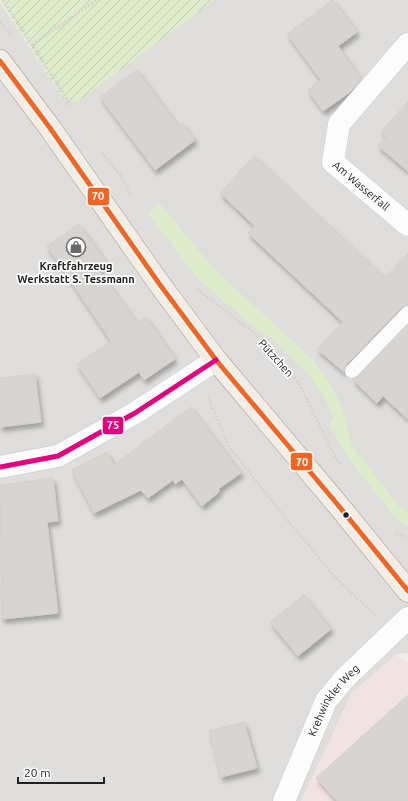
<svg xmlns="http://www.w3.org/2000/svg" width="408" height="801" font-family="Ubuntu,sans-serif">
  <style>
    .residential { fill: #dfdedc }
    .commercial { fill: #f1e3e1 }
    .grass { fill: #ddeccb }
    .garden { fill: url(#garden-furrows) }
    .building { fill: #d7d4d2; stroke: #d3d0cc; filter: url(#shadow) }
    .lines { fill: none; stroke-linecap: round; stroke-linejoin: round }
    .lane-casing { stroke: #c9c8c7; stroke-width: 15 }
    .street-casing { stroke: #c9c8c7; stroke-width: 23 }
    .primary-casing { stroke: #a79c86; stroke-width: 23 }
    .path { stroke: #dccecd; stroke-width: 2.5; stroke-dasharray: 2 2; stroke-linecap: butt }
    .lane { stroke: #fdfcfc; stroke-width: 14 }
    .street { stroke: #fdfcfc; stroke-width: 22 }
    .primary { stroke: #f3ede7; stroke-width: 22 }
    .bus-1-casing { stroke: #fff; stroke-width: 8 }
    .bus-2-casing { stroke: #fff; stroke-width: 8 }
    .bus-1 { stroke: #f26522; stroke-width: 5 }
    .bus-2 { stroke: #e5007d; stroke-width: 5 }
    .bus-dot { fill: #222; stroke: #fff; stroke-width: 1.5 }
    .labels { text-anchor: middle; stroke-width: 3.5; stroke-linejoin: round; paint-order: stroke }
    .street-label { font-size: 11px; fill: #222; stroke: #fff }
    .poi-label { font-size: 11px; font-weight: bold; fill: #222; stroke: #fff }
    .line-badge { stroke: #fff; stroke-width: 1.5 }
    .badge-label { font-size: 11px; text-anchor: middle; font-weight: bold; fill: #fff }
  </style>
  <defs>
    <pattern id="garden-furrows" width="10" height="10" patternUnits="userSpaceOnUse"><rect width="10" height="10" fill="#ddeccb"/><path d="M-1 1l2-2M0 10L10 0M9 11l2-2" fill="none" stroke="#bdcaae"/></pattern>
    <filter id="shadow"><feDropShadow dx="2.5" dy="4.5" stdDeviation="2" flood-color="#0004"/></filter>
  </defs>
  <rect width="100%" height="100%" fill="#f0eeeb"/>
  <path class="residential" d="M214 0H408V653L397 654 352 693 301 801H0V2L62 98 77 101Z"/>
  <path class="commercial" d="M397 654 408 664V801H301L352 694Z"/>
  <path class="grass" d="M160 204 215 270 314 361 329 382 342 406 351 444 401 509 408 513V526L399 522 350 460 329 425 334 419 327 403 310 376 277 343 249 323 196 277 148 213Z"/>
  <path class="garden" d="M0 0H214L77 102 62 98Z"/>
  <path class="building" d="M333 0 357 32 338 46 361 80 350 92 323 111 308 90 321 80 287 34Z
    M137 70 178 126 182 123 195 140 155 170 100 97Z
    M408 101V171L378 146 386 136 381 132Z
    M254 156 385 278 408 253V305L402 307 346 365 344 372 317 349 343 322 248 233 255 226 220 193Z
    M79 224 107 263 98 269 137 323 146 317 175 359 144 380 139 372 100 398 77 364 111 341 47 246Z
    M408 325V419L383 396 377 403 352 379 358 377Z
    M35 374 41 422 0 427V378Z
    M191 407 241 473 218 489 220 491 202 506 182 479 175 484 173 480 148 498 141 490 94 513 72 470 107 452 114 465Z
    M53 478 58 521 47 522 58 613 2 619 0 485Z
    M304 595 331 629 298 656 270 622Z
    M408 695V801H337L316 778Z
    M244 722 257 768 221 777 209 731Z"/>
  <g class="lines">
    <defs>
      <path id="lane" d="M352 371 408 313"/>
      <g id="street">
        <path id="s1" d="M408 44 339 124 333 162 408 225"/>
        <path d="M0 467 58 456 135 413 216 360"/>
        <path id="s2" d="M284 801 326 701 344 679 408 618"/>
      </g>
      <path id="primary" d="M0 61 50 128 158 282 216 360 338 505 408 591"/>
    </defs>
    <use href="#lane" class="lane-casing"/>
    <use href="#street" class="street-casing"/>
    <use href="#primary" class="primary-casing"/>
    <path class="path" d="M3 0 69 102 65 105
      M0 22 12 37
      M32 45 97 0
      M102 153 121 176 131 195
      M197 289 254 333 299 383 334 455 342 466
      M208 397 228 445 286 519 309 545 332 574 375 615
      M396 533 408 538"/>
    <use href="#lane" class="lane"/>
    <use href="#street" class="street"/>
    <use href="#primary" class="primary"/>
    <defs>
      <path id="bus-1" d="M0 61 50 128 158 282 216 360 338 505 408 591"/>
      <path id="bus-2" d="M0 467 58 456 135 413 216 360"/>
    </defs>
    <use href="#bus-1" class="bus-1-casing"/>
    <use href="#bus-2" class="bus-2-casing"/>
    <use href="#bus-1" class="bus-1"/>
    <use href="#bus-2" class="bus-2"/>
  </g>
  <defs>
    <symbol id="shop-ring" viewBox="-11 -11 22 22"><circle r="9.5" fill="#fff" stroke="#6a6968" stroke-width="1.5"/><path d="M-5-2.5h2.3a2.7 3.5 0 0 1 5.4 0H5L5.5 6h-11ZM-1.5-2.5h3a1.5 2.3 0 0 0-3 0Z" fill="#6a6968"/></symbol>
  </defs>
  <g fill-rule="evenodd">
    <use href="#shop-ring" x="65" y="236" width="22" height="22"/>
  </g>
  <circle class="bus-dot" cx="346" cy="515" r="3.5"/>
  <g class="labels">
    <g class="street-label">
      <text dy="4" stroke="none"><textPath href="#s1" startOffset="181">Am Wasserfall</textPath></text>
      <text transform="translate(276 358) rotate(48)" y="4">Pützchen</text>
      <text dy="4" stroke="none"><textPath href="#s2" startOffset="113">Krehwinkler Weg</textPath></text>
    </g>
    <g class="poi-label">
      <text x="76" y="270">Kraftfahrzeug<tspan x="76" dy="13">Werkstatt S. Tessmann</tspan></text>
    </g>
  </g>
  <g class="line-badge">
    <rect x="87" y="187" width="23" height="19" rx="4" fill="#f26522"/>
    <rect x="102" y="416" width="22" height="19" rx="4" fill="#e5007d"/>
    <rect x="290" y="452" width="23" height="19" rx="4" fill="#f26522"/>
  </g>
  <g class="badge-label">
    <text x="98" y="200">70</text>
    <text x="113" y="429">75</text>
    <text x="302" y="466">70</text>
  </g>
  <path d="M18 777v6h86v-6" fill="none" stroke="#222222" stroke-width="2"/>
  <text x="24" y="777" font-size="12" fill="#222222" stroke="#ffffff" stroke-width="3" paint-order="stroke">20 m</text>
</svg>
